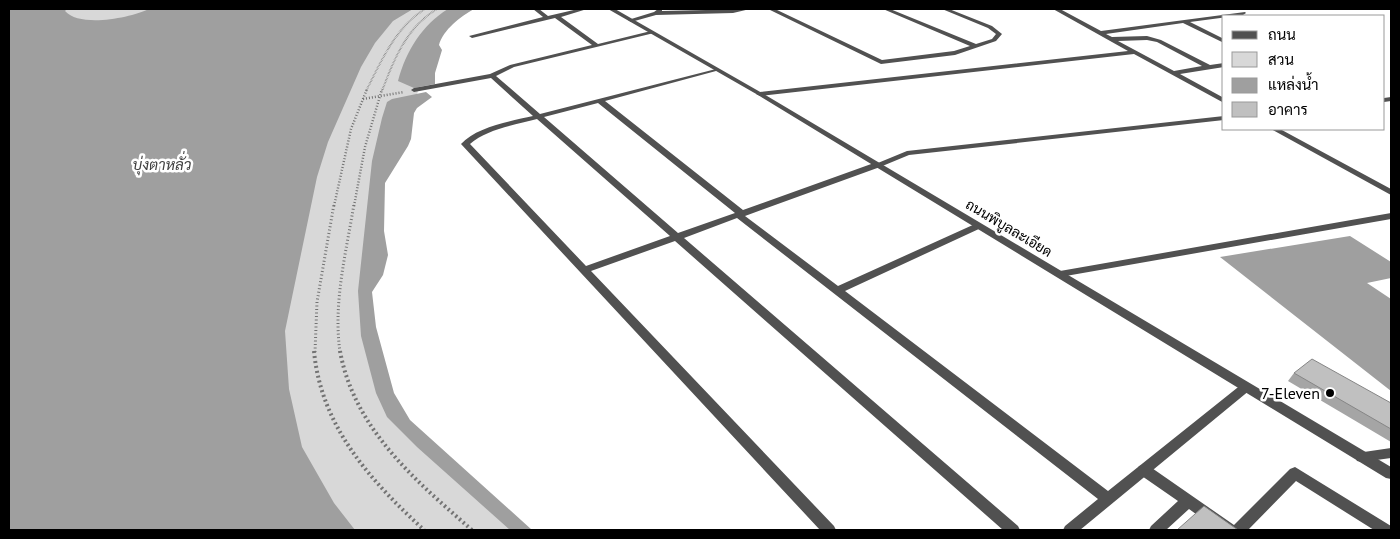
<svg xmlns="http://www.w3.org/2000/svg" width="1400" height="539" font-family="'PT Sans',Sarabun,sans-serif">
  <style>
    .green { fill: #d8d8d8 }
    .water { fill: #9f9f9f }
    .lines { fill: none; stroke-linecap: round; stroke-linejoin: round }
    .path-far3 { stroke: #737373; stroke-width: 2; stroke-dasharray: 0.5 1; stroke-linecap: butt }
    .path-far2 { stroke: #737373; stroke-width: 2.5; stroke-dasharray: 1 2; stroke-linecap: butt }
    .path-far1 { stroke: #737373; stroke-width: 3; stroke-dasharray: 1 2.5; stroke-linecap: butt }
    .path { stroke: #737373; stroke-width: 4; stroke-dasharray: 2 3; stroke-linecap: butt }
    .service { fill: #515151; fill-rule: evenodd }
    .minor { fill: #515151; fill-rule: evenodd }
    .tertiary { fill: #515151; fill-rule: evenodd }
    .wall { fill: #a5a5a5 }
    .building { fill: #c0c0c0; stroke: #868686 }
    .poi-dot { fill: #000; stroke: #fff; stroke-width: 2 }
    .labels { text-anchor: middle; stroke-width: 5; stroke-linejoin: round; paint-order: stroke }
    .street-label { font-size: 14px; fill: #000; stroke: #fff }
    .water-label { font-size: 15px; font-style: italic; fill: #404040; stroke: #fff }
    .near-poi-label { font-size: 16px; fill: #000; stroke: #fff; text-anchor: end }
  </style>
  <rect width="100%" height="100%" fill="#fff"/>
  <path class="green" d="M9 9H453L419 86 417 95 395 100 365 294 394 408 522 530H9Z"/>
  <path class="water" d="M9 9H67L65 11C80 28 130 18 149 9H413L393 21 375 43 361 67 328 142 317 177 285 331 289 389 302 447 334 503 355 530H9Z
    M448 9H474C461 16 443 30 439 45L442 50 435 73V84L414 88 398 81C406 51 422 25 448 9Z
    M426 92 432 97 417 108 414 113 411 139 408 146 385 183 384 231 388 255 383 275 372 292 376 327 394 393 410 420 532 530H510L417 447 387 417 376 393 361 336 358 291 372 161 382 118 387 102 392 99Z
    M1350 236 1391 262V278L1367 283 1391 299V391L1220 257Z"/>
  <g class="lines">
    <path class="path-far3" d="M366 91C382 60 395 28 425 9
      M382 91C394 59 407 27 437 9"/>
    <path class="path-far2" d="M363 99 404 92
      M334 206 351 129 367 89
      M354 206 365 147 382 89"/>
    <path class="path-far1" d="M315 352 317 302 334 204
      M340 352C333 303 346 253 354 204"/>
    <path class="path" d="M314 351C321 427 371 481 424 530
      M340 351C354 429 416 481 472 530"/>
    <path class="service" d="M658 9H662V11L750 9 733 13 656 15 631 22 628 20 654 12Z
      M768 9H775L882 60 954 51 970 46 883 9H890L976 44 992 39 996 34 988 28 942 9H949L992 26 1002 34 996 41 955 55 881 64Z
      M1053 9H1060L1101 31 1245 12 1246 13 1243 15 1190 22 1224 39V43L1183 23 1106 34 1112 37 1147 36 1161 40 1210 65 1224 63V67L1180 74 1224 98V103L1134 54 760 96 756 94 760 92 1128 51ZM1147 40 1157 42 1202 66 1174 71 1118 41Z
      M1391 97V101L1384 102V98Z
      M1224 116V120L909 155 880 167H877L873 165 907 151Z
      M1271 129H1280L1391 189V195Z
      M1391 213V219L1060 277 1055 274 1060 271Z
      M1391 448V458L1362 462 1357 461 1355 457 1357 453Z
      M1144 465 1149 466 1234 525 1290 469 1295 467 1391 526V530H1374L1296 481 1248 530H1218L1189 509 1166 530H1149L1151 526 1178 501 1139 474 1137 470 1139 466Z"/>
    <path class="minor" d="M533 9H539L548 16 578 9H587L561 17 598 44 651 31 654 33 514 67 496 76 540 114 716 69V71L605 101 743 210 874 163H880V167L745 216 838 286 975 224H981L983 226 981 228 845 291 1108 491 1242 384 1246 383 1250 384 1252 387 1250 390 1080 530H1063L1065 526 1098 499 737 218 684 238 1018 526 1020 530H1003L675 241 591 271 834 526 836 530H820L461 144C476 127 511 121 533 116L491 78 414 92 411 90 414 88 490 74 510 65 592 45 555 18 472 38 469 36 543 17ZM598 103 735 213 678 233 544 117ZM537 119 670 236 586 266 470 144C487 129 515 125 537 119Z"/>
    <path class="tertiary" d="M608 9H615L762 93 1391 467V479L1386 478 758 95Z"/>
  </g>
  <path class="wall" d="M1294 373 1391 403V442L1288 381Z"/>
  <path class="building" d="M1312 359 1391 403V429L1294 373Z
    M1204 506 1238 530H1177Z"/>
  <circle class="poi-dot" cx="1330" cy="393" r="5"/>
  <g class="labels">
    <g class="street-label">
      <text transform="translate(1009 228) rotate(31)" y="5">ถนนพิบูลละเอียด</text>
    </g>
    <g class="water-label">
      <text x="162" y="170">บุ่งตาหลั่ว</text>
    </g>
    <g class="near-poi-label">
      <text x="1320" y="399">7-Eleven</text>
    </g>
  </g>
  <rect width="1400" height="539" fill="none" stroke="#000000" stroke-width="20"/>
  <rect x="1222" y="15" width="162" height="115" fill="#ffffff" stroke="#999999"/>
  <rect x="1232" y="31" width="25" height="8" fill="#515151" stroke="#999999"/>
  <text x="1268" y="40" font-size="15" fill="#000000">ถนน</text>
  <rect x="1232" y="52" width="25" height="15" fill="#d8d8d8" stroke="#999999"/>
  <text x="1268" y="65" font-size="15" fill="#000000">สวน</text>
  <rect x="1232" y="78" width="25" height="15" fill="#9f9f9f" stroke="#999999"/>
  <text x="1268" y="90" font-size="15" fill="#000000">แหล่งน้ำ</text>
  <rect x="1232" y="102" width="25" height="15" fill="#c0c0c0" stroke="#999999"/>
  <text x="1268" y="115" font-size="15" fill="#000000">อาคาร</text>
</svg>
